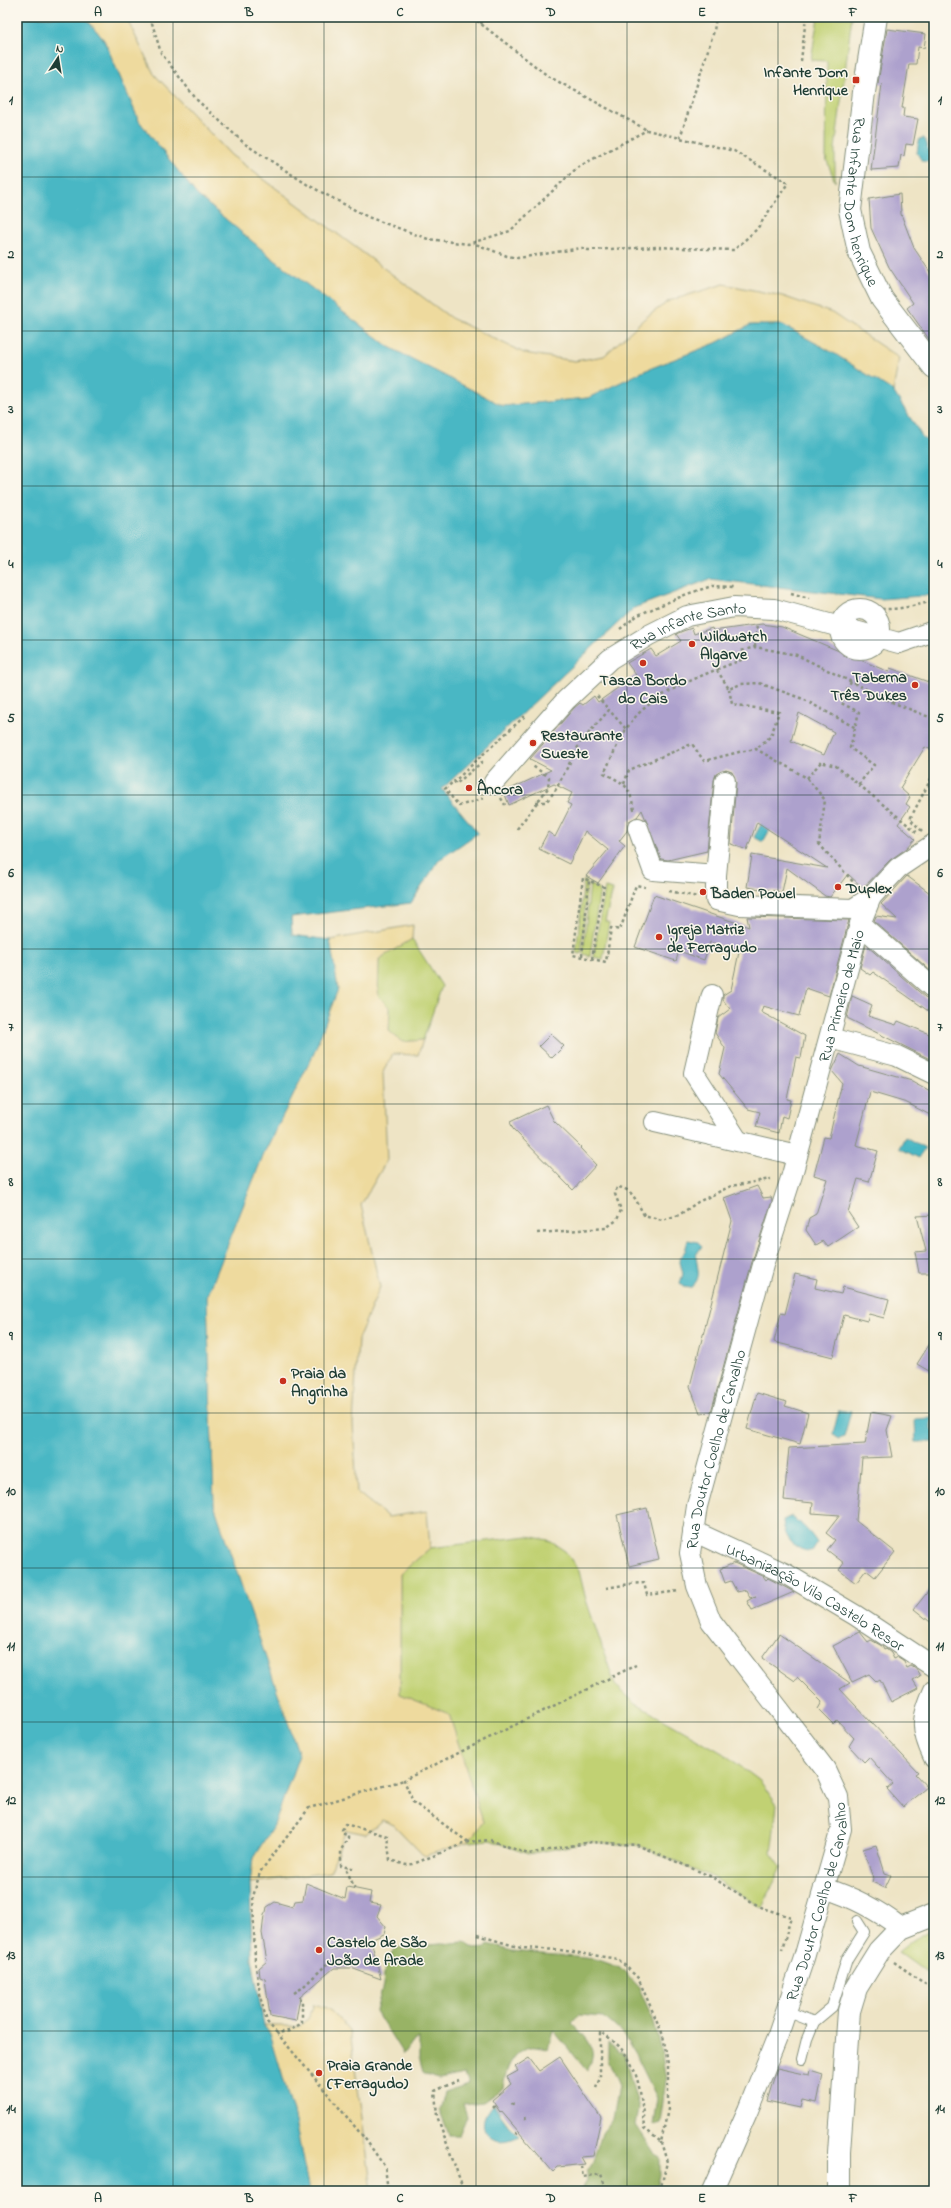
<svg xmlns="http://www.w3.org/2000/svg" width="951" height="2208" font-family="'Indie Flower',sans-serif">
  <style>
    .green { fill: #c1d173; stroke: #708754 }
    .forest { fill: #98b365; stroke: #5c784c }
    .sand { fill: #eeda9e; stroke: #868c69 }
    .water { fill: #49b7c4; stroke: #347a7c }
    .building { fill: #ada1cd; fill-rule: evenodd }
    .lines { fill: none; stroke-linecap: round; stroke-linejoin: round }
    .lane-casing { stroke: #86907c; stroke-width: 12 }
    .street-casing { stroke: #86907c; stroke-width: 22 }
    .secondary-casing { stroke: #86907c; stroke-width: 24 }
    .path { stroke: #86907c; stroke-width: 2.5; stroke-dasharray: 3 3; stroke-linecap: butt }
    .lane { stroke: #fff; stroke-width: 10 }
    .street { stroke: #fff; stroke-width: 20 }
    .secondary { stroke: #fff; stroke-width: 22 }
    .grid { fill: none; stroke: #1f3d34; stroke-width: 1; stroke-opacity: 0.55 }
    .poi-dot { fill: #c8321e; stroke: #fbf7ec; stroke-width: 1.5 }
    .labels { text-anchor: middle; stroke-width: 3; stroke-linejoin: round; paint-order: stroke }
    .poi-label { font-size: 16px; font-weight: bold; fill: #1f3d34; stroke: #fbf7ec; text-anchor: start }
    .street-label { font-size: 16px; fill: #1f3d34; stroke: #fbf7ec }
    .neatline { fill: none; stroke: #1f3d34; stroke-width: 1.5 }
    .grid-label { font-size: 13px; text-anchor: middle; font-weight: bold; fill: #1f3d34 }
  </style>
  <rect width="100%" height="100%" fill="#fbf7ec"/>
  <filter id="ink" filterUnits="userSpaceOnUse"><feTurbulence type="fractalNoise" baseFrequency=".025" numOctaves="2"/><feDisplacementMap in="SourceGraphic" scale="8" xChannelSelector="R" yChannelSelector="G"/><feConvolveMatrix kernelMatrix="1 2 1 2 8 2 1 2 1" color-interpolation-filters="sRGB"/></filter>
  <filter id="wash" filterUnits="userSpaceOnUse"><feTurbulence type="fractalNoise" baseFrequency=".012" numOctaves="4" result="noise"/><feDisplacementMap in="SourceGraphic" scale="16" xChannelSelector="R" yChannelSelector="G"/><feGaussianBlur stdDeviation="0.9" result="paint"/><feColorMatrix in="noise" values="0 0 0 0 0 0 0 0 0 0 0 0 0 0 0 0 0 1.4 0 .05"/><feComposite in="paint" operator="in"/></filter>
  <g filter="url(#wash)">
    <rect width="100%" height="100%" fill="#eee4c5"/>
    <path class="green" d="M818 17H852L835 149V182L826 158 827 61 811 60Z
      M584 880 587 882 581 954 576 953Z
      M590 884 600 890 590 956 583 954Z
      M605 888 613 890 605 921 609 923 603 959 593 957Z
      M412 939 442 986 423 1040 402 1042 389 1031 390 1008 378 996 379 959Z
      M528 1536 548 1540 565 1551 579 1571 586 1600 615 1685 636 1704 724 1754 760 1781 777 1805 771 1853 781 1867 762 1908 710 1876 637 1845 591 1842 528 1854 490 1840 468 1842 483 1822 449 1714 400 1694V1574L430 1548Z
      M934 1928V1978L898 1952 913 1940Z"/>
    <path class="forest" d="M464 1942 475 1949 485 1948 488 1944 512 1951 595 1959 620 1968 639 1988 653 2019 662 2055 666 2080 660 2123 653 2125 657 2098 637 2057 621 2032 604 2017 579 2015 572 2023C587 2039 600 2048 587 2071L553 2030 548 2049C542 2048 534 2046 529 2047 511 2053 505 2072 503 2088L483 2102 463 2104 467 2116 459 2135H449L439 2110 444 2092 469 2084 465 2074 438 2079 422 2073 419 2062V2038L410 2044 403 2054 376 2011 383 1985 385 1963 395 1948Z
      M608 2043 624 2055 639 2108 636 2125 655 2154 660 2157V2175L656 2191H580L586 2181V2171L593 2160 602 2133 613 2119 619 2086 608 2060Z"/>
    <path class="sand" d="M85 17H126L154 74 231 155 451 318 524 353 575 361 604 356 645 318 669 301 724 284 782 296 832 313 899 358 893 391 835 354 783 325H750L716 343 644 371 588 398 503 406 389 347 272 258 197 195 139 121 104 40Z
      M413 925 412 939 379 959 378 996 390 1008 389 1031 402 1042 423 1040 418 1055 393 1054 383 1072 387 1160 361 1205 380 1287 358 1339 353 1423 357 1492 388 1517 427 1511 430 1548 400 1574V1694L449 1714 483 1822 468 1842 424 1856 394 1825 382 1820 366 1834 346 1830 330 1872 250 1883 253 1858 274 1825 299 1755 214 1505 207 1297 264 1153 314 1053 338 989 330 940Z
      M314 2004 329 2009 350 2031 372 2191H309L293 2112 270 2034 264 2026H301L308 2019Z"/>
    <path class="water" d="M17 17H85L104 40 139 121 197 195 272 258 389 347 503 406 588 398 644 371 716 343 750 325H783L835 354 893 391 923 438 934 446V595L881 599 710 579 634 608 442 789 478 833 439 860 411 903 291 917 292 935 330 940 338 989 314 1053 264 1153 207 1297 214 1505 299 1755 274 1825 253 1858 250 1883 252 1959 264 2026 270 2034 293 2112 309 2191H17Z
      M924 138 927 144 928 151 934 154V157L930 162 922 161 917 153 919 139Z
      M764 819 773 824 763 842 754 837Z
      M905 1137 925 1148 919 1158 899 1148Z
      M688 1240 698 1242 702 1246 696 1255C697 1270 703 1278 690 1288L683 1287 680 1283 683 1274 679 1258 685 1251Z
      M839 1410 851 1412 844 1436 838 1439 833 1434Z
      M931 1418V1430H934V1442H916L915 1419Z
      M792 1516C799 1521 814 1536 817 1543L812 1551C795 1552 783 1536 783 1520Z
      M493 2104 508 2125 519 2136C492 2151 470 2128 493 2104Z"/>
    <g id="blocks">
      <path class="building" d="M887 29 926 34 924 48 918 47 916 64H909L902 108H904L903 117 918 119 913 145 906 144 904 156 901 155 899 168 871 170 882 84 878 83Z
        M900 194 901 214 914 248 934 278V346L907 308 913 303 889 267 871 228 869 199Z
        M762 624 782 627 889 672 890 668 934 684V751L925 747 900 788 910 797 906 804 910 807 898 824 915 839 907 848 890 860 863 888 848 874 830 897 825 896 787 868 782 892 747 887 752 855 827 868 757 822 747 850 731 844 736 782 732 772 726 770 716 774 714 780 707 851 668 860 661 859 642 810 637 817 629 821 627 831 619 841 625 846 598 883 586 876 608 850 585 831 569 864 539 849 548 832 555 837 571 805 567 803 572 793 554 784 509 805 504 792 551 770 530 759 574 708 580 703 583 705 594 696 598 702 636 675 627 663 651 649 656 656 681 641 676 634 683 631 692 628 694 634 712 628 713 631ZM799 713 834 732 824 755 791 741Z
        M907 876 934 896V974L874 921 876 916 897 919 881 904Z
        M654 895 749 927 747 917 849 920 829 996 806 988 799 1016 763 1006 761 1012 805 1036 801 1058 796 1057 787 1099 791 1100 787 1118 782 1116 779 1133 756 1127 760 1112 748 1109 719 1074 725 1048 715 1033 718 1018 730 1009 723 1000V995L731 990 739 952 710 942 704 960 679 951 676 961 635 947Z
        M866 945 926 998 934 1000V1015L873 972 870 975 860 968Z
        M852 996 872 1005 868 1016 896 1025 898 1021 934 1036V1061L847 1018Z
        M551 1034 564 1046 552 1058 539 1046Z
        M840 1054 859 1066 912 1081 934 1093V1117L907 1103 870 1092 856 1145 878 1151 869 1182 858 1179 848 1212 858 1227 828 1247 823 1241 816 1245 806 1230 809 1218 816 1214 827 1179 814 1175 824 1137 829 1138 842 1083 832 1071Z
        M546 1105 554 1121 581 1147 580 1148 596 1165 573 1190 513 1129 510 1122Z
        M757 1186 763 1198 771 1197 772 1201 752 1262 711 1412 700 1413 690 1386 732 1221 724 1198Z
        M934 1215V1273H919L915 1252 926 1251 917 1216Z
        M795 1274 817 1279 815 1288 841 1294 843 1287 889 1299 884 1318 869 1314 867 1321 844 1315 833 1357 774 1342 781 1313 785 1314Z
        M934 1337V1374L917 1364Z
        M757 1393 787 1402 785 1406 808 1413 800 1444 747 1429Z
        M871 1412 892 1416 887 1430 892 1457 862 1458 856 1521 895 1552 875 1577 866 1570 856 1583 839 1570 844 1563 827 1550 835 1540 826 1533 840 1515 812 1513 813 1503 784 1500 789 1448 865 1444Z
        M647 1508 659 1559 629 1566 617 1515Z
        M734 1563 763 1576 766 1580 768 1578 794 1592 752 1610 747 1601 756 1596 750 1598 746 1590 737 1592 731 1581 725 1583 720 1569Z
        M934 1584V1625L914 1609Z
        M860 1632 868 1642 871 1640 882 1646 884 1650 886 1649 891 1653 894 1659 898 1657 903 1660 907 1668 911 1666 916 1669 920 1676 913 1680 918 1688 891 1702 880 1680 877 1682 869 1674 852 1682 833 1646Z
        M779 1634 850 1683 840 1689 918 1772 915 1774 927 1787 903 1807 887 1789 893 1784 869 1757 864 1762 849 1746 854 1738 837 1720 833 1724 818 1709 822 1702 797 1677 795 1681 762 1658Z
        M876 1845 885 1873 891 1875 885 1888 872 1882 873 1878 863 1849Z
        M306 1883 345 1899 347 1887 371 1892 369 1903 381 1905 377 1916 386 1927 384 1934 371 1940 381 1979 351 1968H334L300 1997 296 2021 270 2016 265 1979 260 1977 259 1968 267 1961 262 1933 264 1915 266 1912 267 1907 275 1902 293 1907 295 1901 303 1900Z
        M560 2057 601 2118 593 2156 581 2157 585 2164 558 2167 553 2172 501 2111 500 2112 492 2100 511 2084 507 2077 518 2071 515 2067 529 2058 539 2071Z
        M777 2068 809 2075 810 2070 823 2074 817 2103 802 2100 800 2108 767 2101Z"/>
    </g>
  </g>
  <g filter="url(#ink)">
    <use href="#blocks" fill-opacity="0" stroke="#86907c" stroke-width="1"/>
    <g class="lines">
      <defs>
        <path id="lane" d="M786 2011 814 2022
          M802 2059 807 2039 814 2022 832 2007 847 1959 864 1932 857 1921"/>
        <g id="street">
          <circle cx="860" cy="629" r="20"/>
          <path id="s1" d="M494 782 566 700 610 659 649 635 687 616 734 607 774 609 899 643 934 631"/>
          <path d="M638 828 653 870 716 875V900L739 905 853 909 871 897"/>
          <path d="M716 875 725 781"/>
          <path d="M860 924 934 989"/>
          <path d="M712 995 694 1073 738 1141"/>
          <path d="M830 1038 897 1056 934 1074"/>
          <path d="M655 1122 797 1155"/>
          <path id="s2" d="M693 1531 786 1574 855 1615 934 1667"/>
          <path d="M934 1690C921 1719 920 1729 934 1758"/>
          <path d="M824 1888C853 1897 878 1910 901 1928"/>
          <path id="s3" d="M712 2191 748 2110 778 2035 804 1958 841 1829 838 1797 825 1769 711 1621 697 1586 690 1553 697 1506 763 1265 792 1175 860 924 871 897 898 868 934 844"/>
        </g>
        <g id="secondary">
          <path id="s4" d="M876 17 864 92 850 210 859 252 882 299 934 367"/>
          <path d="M839 2191V2152L849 2011 856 1988 879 1951 901 1928 934 1915"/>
        </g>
      </defs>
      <use href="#lane" class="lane-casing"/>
      <use href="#street" class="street-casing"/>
      <use href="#secondary" class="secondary-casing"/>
      <path class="path" d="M154 17 152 23 161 53 197 100 245 144 308 185 368 217 428 239 468 244 510 231 578 167 647 130 734 151 788 183 757 229 734 250 656 247 588 250 582 248 518 258 507 256 473 243
        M472 17 548 76 647 130
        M480 23 494 17
        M801 61 806 17
        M680 138 714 31 716 17
        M791 593 809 598
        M846 610C858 605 869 609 881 609 899 610 917 605 934 601
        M620 629 638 615 687 594 712 586 734 587
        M755 647 757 625
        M717 670 729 689 741 684 759 683 803 699 856 728
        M851 682 841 703 859 712 850 748 874 765 858 785
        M729 689 732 704 779 712 771 736 756 749
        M597 696 609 710
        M807 778 821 762 836 766 919 834
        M457 779 479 758
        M624 784 629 770 692 744 704 761 739 752 756 749 807 778 825 800 819 844 856 885
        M484 798 459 806 445 789 454 781 456 784 482 762 479 758 526 715
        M501 798 505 805
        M536 802H546L555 791 580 743 609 710 626 729
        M634 810C629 784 626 785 604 773 613 756 620 736 632 721 654 692 708 673 741 660V651L755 647 797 655 894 703 934 719
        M517 829 548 788 549 777 531 765
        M922 831 910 819 934 773
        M669 891 698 897
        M582 956 589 881
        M592 959 604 887 583 878 573 955 606 962 611 928 620 930 636 885 645 887
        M537 1233 606 1228 617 1220 621 1210 615 1194 617 1187C633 1188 637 1203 644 1215L662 1220 679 1215 698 1202 731 1186 771 1179
        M606 1588 629 1584 644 1583 647 1595 680 1591
        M468 1842 413 1802 404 1780 636 1665
        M355 1889 347 1871 352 1868 341 1866V1850L348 1838V1835L344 1834 342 1830 345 1824 387 1836 390 1860 406 1865 413 1864 468 1842 490 1840 528 1854 591 1842 637 1845 710 1876 762 1908 791 1917 782 1950
        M478 1935 521 1948 560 1950 618 1959 638 1978 663 2035 668 2064V2109L661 2142 644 2128C641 2088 638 2053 600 2032V2078L596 2088
        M894 1962 934 1990
        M294 1993 302 1988 327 1964
        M299 1998 302 1999V2023L289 2031 277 2033 366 2140 385 2167 388 2191
        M277 2033 267 2022 261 2000 255 1961 253 1897 260 1872 309 1808 404 1780
        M459 2080 435 2091 437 2116 464 2191
        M512 2102 513 2105
        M493 2108 495 2106
        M525 2117 526 2119
        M515 2133H517
        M581 2166 583 2177 601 2174 606 2189 620 2186 624 2191
        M660 2191 667 2162 661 2142"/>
      <use href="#lane" class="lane"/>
      <use href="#street" class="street"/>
      <use href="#secondary" class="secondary"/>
    </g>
  </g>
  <path class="grid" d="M173 17V2191M324 17V2191M476 17V2191M627 17V2191M778 17V2191M17 177H934M17 331H934M17 486H934M17 640H934M17 795H934M17 949H934M17 1104H934M17 1259H934M17 1413H934M17 1568H934M17 1722H934M17 1877H934M17 2031H934"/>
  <g class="poi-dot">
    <rect x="852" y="76" width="8" height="8" rx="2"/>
    <circle cx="692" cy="644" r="4"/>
    <circle cx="643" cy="663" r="4"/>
    <circle cx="915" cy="685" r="4"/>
    <circle cx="533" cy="743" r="4"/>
    <circle cx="469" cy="788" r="4"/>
    <circle cx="838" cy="887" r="4"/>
    <circle cx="703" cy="892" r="4"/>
    <circle cx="659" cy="937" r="4"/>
    <circle cx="283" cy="1381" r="4"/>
    <circle cx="319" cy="1950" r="4"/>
    <circle cx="319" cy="2073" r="4"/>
  </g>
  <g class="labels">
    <g class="poi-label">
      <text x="848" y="77" text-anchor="end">Infante Dom<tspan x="848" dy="18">Henrique</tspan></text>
      <text x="700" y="641">Wildwatch<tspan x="700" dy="18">Algarve</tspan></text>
      <text x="907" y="682" text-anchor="end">Taberna<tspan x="907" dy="18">Três Dukes</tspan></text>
      <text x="643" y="685" text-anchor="middle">Tasca Bordo<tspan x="643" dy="18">do Cais</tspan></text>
      <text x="541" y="740">Restaurante<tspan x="541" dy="18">Sueste</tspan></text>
      <text x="477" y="794">Âncora</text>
      <text x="846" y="893">Duplex</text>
      <text x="711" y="898">Baden Powel</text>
      <text x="667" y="934">Igreja Matriz<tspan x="667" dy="18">de Ferragudo</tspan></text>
      <text x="291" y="1378">Praia da<tspan x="291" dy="18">Angrinha</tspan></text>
      <text x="327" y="1947">Castelo de São<tspan x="327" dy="18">João de Arade</tspan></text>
      <text x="327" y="2070">Praia Grande<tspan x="327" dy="18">(Ferragudo)</tspan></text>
    </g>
    <g class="street-label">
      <text dy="6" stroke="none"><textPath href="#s4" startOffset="188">Rua Infante Dom henrique</textPath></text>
      <text dy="6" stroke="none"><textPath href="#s1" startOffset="256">Rua Infante Santo</textPath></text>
      <text dy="6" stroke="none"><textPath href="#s3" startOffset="1284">Rua Primeiro de Maio</textPath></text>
      <text dy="6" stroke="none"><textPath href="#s3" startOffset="813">Rua Doutor Coelho de Carvalho</textPath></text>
      <text dy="6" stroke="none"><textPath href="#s2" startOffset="139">Urbanização Vila Castelo Resor</textPath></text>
      <text dy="6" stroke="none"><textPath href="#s3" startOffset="309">Rua Doutor Coelho de Carvalho</textPath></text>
    </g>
  </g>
  <rect width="951" height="2208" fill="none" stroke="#fbf7ec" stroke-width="44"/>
  <g transform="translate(58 58) rotate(12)" stroke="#fbf7ec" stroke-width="3" paint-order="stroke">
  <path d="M0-3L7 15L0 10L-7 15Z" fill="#1f3d34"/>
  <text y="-6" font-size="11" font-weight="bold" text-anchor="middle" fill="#1f3d34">N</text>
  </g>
  <rect x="22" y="22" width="907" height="2164" class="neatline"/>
  <g class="grid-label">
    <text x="98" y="16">A</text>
    <text x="249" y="16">B</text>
    <text x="400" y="16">C</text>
    <text x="551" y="16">D</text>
    <text x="702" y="16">E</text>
    <text x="853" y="16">F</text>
    <text x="11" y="104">1</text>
    <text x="940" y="104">1</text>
    <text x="11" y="258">2</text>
    <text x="940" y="258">2</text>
    <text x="11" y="413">3</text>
    <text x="940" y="413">3</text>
    <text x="11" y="568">4</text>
    <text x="940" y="568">4</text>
    <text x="11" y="722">5</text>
    <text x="940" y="722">5</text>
    <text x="11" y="877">6</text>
    <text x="940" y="877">6</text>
    <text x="11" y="1031">7</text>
    <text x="940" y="1031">7</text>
    <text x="11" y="1186">8</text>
    <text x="940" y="1186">8</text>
    <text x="11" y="1340">9</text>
    <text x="940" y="1340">9</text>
    <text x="11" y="1495">10</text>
    <text x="940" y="1495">10</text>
    <text x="11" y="1650">11</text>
    <text x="940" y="1650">11</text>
    <text x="11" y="1804">12</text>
    <text x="940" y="1804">12</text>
    <text x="11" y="1959">13</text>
    <text x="940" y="1959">13</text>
    <text x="11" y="2113">14</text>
    <text x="940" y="2113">14</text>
    <text x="98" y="2202">A</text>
    <text x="249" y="2202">B</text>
    <text x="400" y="2202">C</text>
    <text x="551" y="2202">D</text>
    <text x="702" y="2202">E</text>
    <text x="853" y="2202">F</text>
  </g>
</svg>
